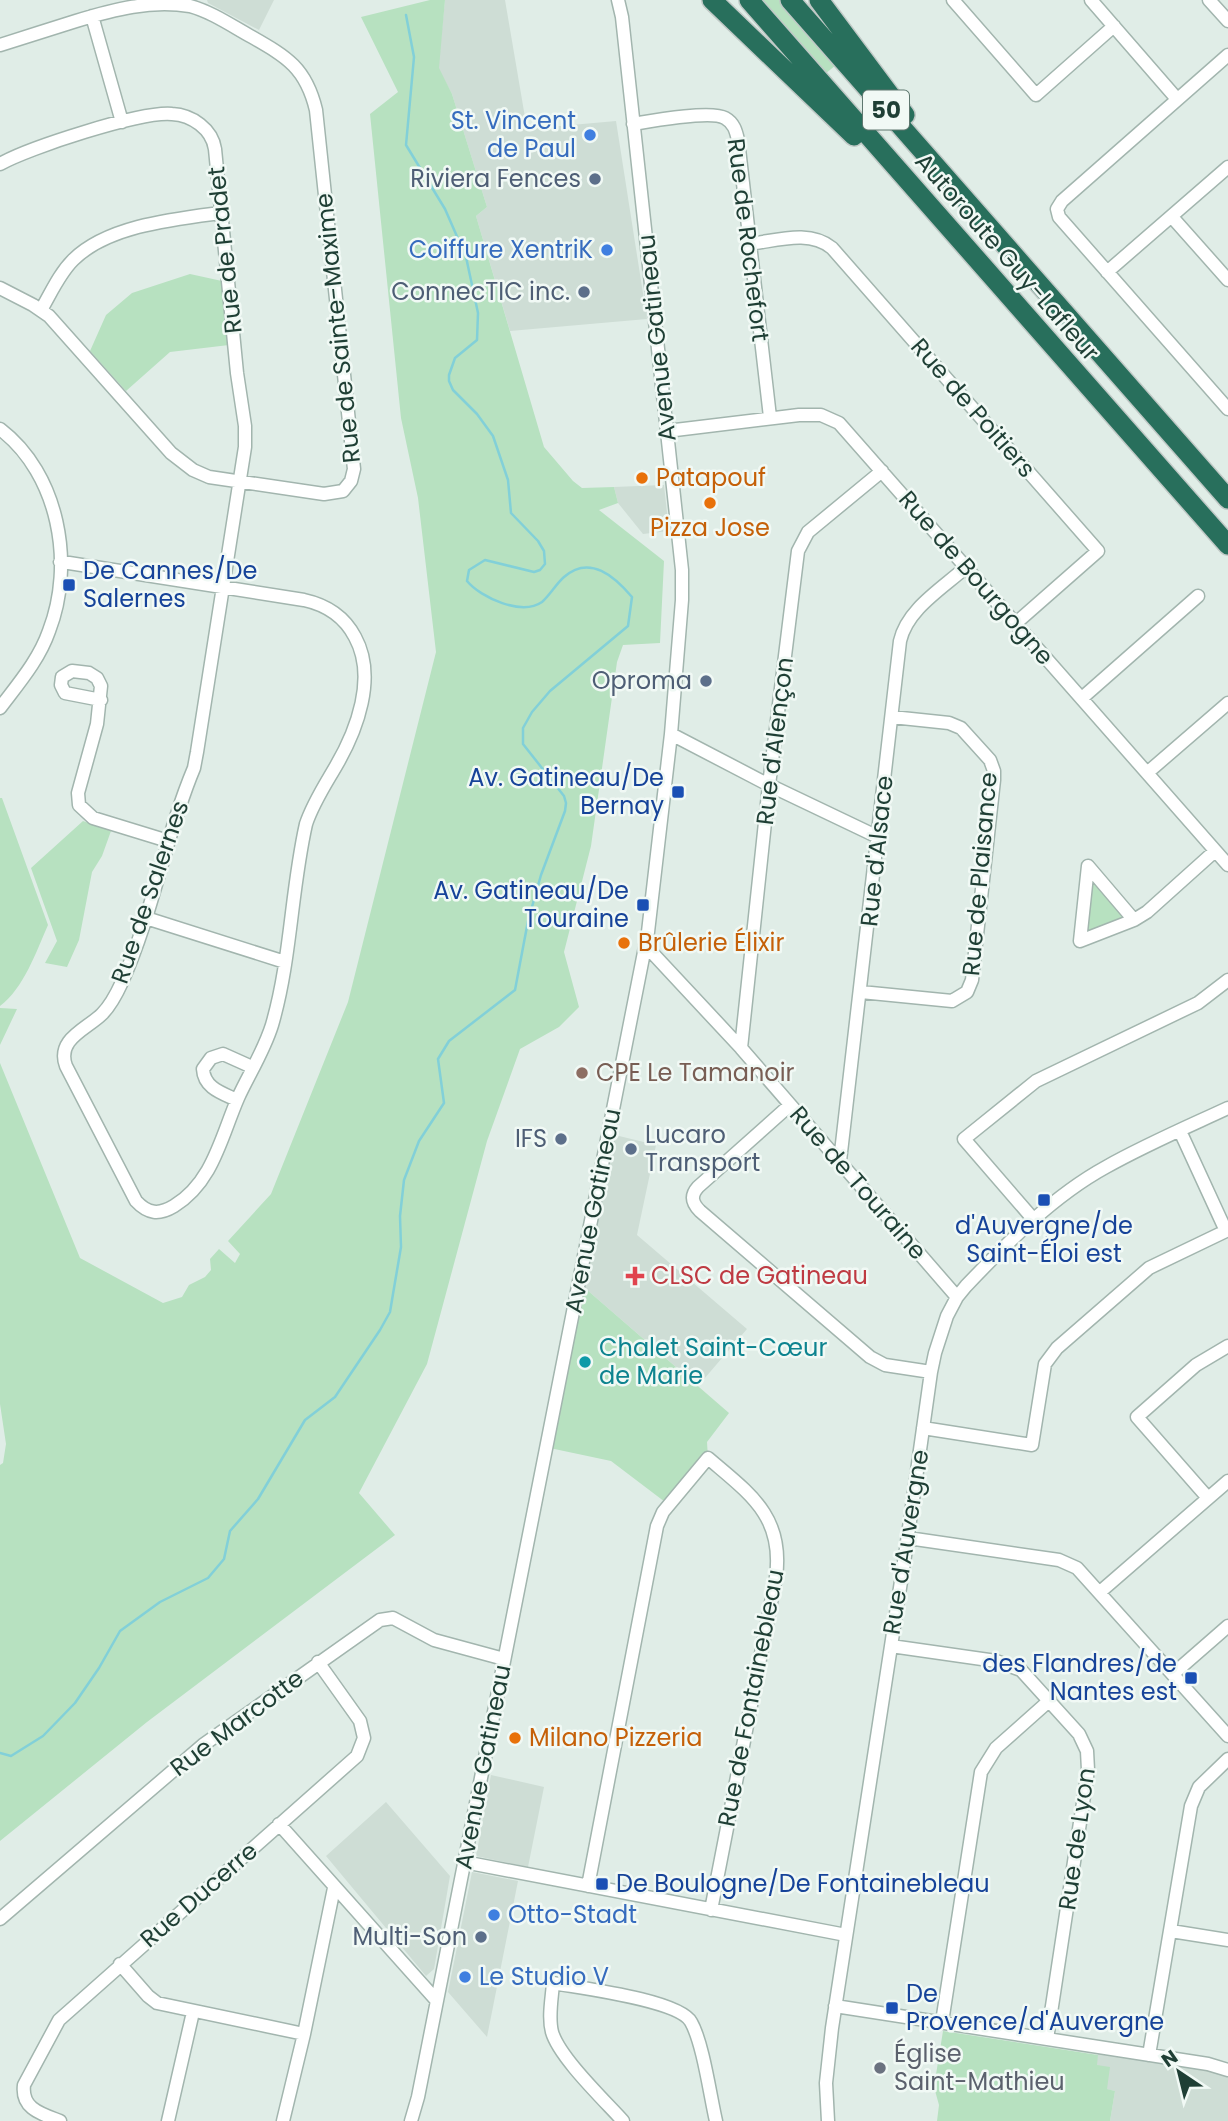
<svg xmlns="http://www.w3.org/2000/svg" width="1228" height="2121" font-family="Poppins,sans-serif">
  <style>
    .built { fill: #ceddd5 }
    .green { fill: #b7e1c0 }
    .lines { fill: none; stroke-linecap: round; stroke-linejoin: round }
    .stream { stroke: #82d0d8; stroke-width: 2.5 }
    .minor-casing { stroke: #a2b5ae; stroke-width: 15 }
    .highway-casing { stroke: #c0c9c6; stroke-width: 22 }
    .minor { stroke: #fff; stroke-width: 12 }
    .highway { stroke: #286f5c; stroke-width: 19 }
    .shop-dot { fill: #3f7fe0; stroke: #f1f9f5; stroke-width: 2.5 }
    .service-dot { fill: #5c6f8a; stroke: #f1f9f5; stroke-width: 2.5 }
    .food-dot { fill: #e8710a; stroke: #f1f9f5; stroke-width: 2.5 }
    .transit-dot { fill: #1a4fb4; stroke: #f1f9f5; stroke-width: 2.5 }
    .education-dot { fill: #8d6e63; stroke: #f1f9f5; stroke-width: 2.5 }
    .health-dot { fill: #e0444e; stroke: #f1f9f5; stroke-width: 2.5 }
    .culture-dot { fill: #0f9aa8; stroke: #f1f9f5; stroke-width: 2.5 }
    .worship-dot { fill: #6b7280; stroke: #f1f9f5; stroke-width: 2.5 }
    .labels { text-anchor: middle; stroke-width: 5; stroke-linejoin: round; paint-order: stroke }
    .shield { fill: #f1f9f5; stroke: #5e776f; stroke-width: 2 }
    .shield-label { font-size: 23px; font-weight: bold; fill: #1f3f35 }
    .shop-label { font-size: 24px; fill: #366cbe; stroke: #f1f9f5; text-anchor: end }
    .service-label { font-size: 24px; fill: #4e5e75; stroke: #f1f9f5; text-anchor: end }
    .street-label { font-size: 24px; fill: #1f3f35; stroke: #f1f9f5 }
    .food-label { font-size: 24px; fill: #c56008; stroke: #f1f9f5; text-anchor: start }
    .transit-label { font-size: 24px; fill: #164399; stroke: #f1f9f5; text-anchor: start }
    .education-label { font-size: 24px; fill: #785e54; stroke: #f1f9f5; text-anchor: start }
    .health-label { font-size: 24px; fill: #be3a42; stroke: #f1f9f5; text-anchor: start }
    .culture-label { font-size: 24px; fill: #0d838f; stroke: #f1f9f5; text-anchor: start }
    .worship-label { font-size: 24px; fill: #5b616d; stroke: #f1f9f5; text-anchor: start }
  </style>
  <rect width="100%" height="100%" fill="#e0ede7"/>
  <path class="built" d="M207 0H274L259 30 208 3Z
    M445 0H505L527 129 616 121 647 319 510 331 476 216 487 207 452 94 438 68Z
    M664 485 669 531 643 534 618 503 614 487Z
    M615 1135 656 1145 637 1235 747 1329 698 1386 579 1283 602 1205Z
    M491 1775 544 1787 528 1867 476 1856Z
    M386 1802 450 1876 434 1969 426 1976 326 1856Z
    M472 1872 518 1881 487 2037 448 1992Z
    M1099 2047 1228 2070V2121H1110L1115 2091 1106 2089 1096 2065Z"/>
  <path class="green" d="M430 0H445L439 68 452 94 487 207 476 216 544 447 573 481 582 488 614 487 618 503 599 510 664 561 660 643 623 645 617 662 591 846 564 952 579 1007 559 1027 520 1049 487 1141 427 1364 359 1493 395 1535 147 1722 0 1841V1465L3 1463 6 1444 0 1404V1063L80 1258 163 1303 182 1297 189 1285 205 1277 211 1270 210 1259 219 1249 235 1263 240 1254 228 1241 271 1194 348 1002 436 652 418 498 401 418 370 114 398 92 361 17Z
    M761 0H779L836 65 825 74Z
    M190 274 222 281 229 345 170 352 126 391 90 351 106 315 132 293Z
    M0 798H2L48 925C36 952 24 988 0 1006Z
    M83 821 111 831 102 856 92 872 79 940 67 967 45 963 57 941 31 868Z
    M1088 866 1134 920 1080 941Z
    M0 1008 17 1009 0 1045Z
    M579 1283 729 1413 707 1442 708 1458 669 1505 611 1461 545 1447Z
    M943 2031 1098 2055 1097 2065 1110 2067 1107 2089 1115 2091 1110 2121H937L939 2105 934 2087Z"/>
  <g class="lines">
    <path class="stream" d="M0 1753 11 1756 43 1736 75 1703 99 1668 120 1631 160 1602 208 1578 224 1559 230 1531 258 1499 305 1420 335 1397 380 1330 390 1312 393 1294 401 1247 400 1216 404 1180 419 1141 444 1103 438 1059 449 1041 515 990 528 921 541 875 565 811 566 803 564 796 523 744V728L532 712 550 691 628 626 632 597C615 577 590 554 564 577 556 584 550 595 542 602 522 616 481 598 467 581L469 570 485 560 534 572 540 570 545 564 544 551 538 541 511 513 508 480 493 436 477 414 453 390 449 381V375L455 358 477 340 478 313 466 257 445 209 406 145 414 57 406 15"/>
    <defs>
      <path id="minor" d="M953 0 1036 95 1114 26
        M1091 0 1177 99
        M1209 0 1228 21
        M92 16 122 122
        M0 45C25 37 51 29 76 21 115 9 150 0 190 6 212 12 232 26 252 37 287 57 306 68 316 110L354 469 351 481 343 491 324 494 209 477 193 470 171 453 49 316 33 305 0 288
        M1228 55 1062 201 1057 209 1059 217 1228 409
        M633 124C651 121 711 110 725 118 734 123 736 131 738 140L770 417
        M0 164C28 148 141 111 172 114 192 115 212 129 215 149L237 373 245 426V447L197 752 194 768C165 837 153 913 122 982 117 993 111 1005 102 1014 87 1029 56 1039 66 1066L136 1201C148 1214 159 1215 174 1206 213 1182 221 1137 238 1098 249 1074 264 1051 272 1025 291 960 291 890 306 824 313 803 325 785 336 766 357 730 377 677 355 637 344 616 327 605 304 600L69 563 60 562
        M1172 217 1228 280
        M749 244C776 241 809 229 832 248L1098 551 1016 623
        M1107 272 1228 167
        M41 310C51 293 59 274 73 260 107 226 174 219 220 213
        M0 429C59 474 75 564 49 631 39 660 18 684 0 708
        M667 431 799 415H821L839 423 1228 865
        M1082 698 1198 596
        M101 700 65 693 61 685 62 677 72 671 89 673 97 678 101 686 97 724 78 793 79 805 93 818 168 841
        M671 734 769 785 878 837
        M1147 773 1228 703
        M1088 866 1080 941 1134 920 1147 912 1215 851
        M1088 866 1134 920
        M146 918 285 962
        M645 945 741 1048 957 1297
        M861 992 952 1001 967 992 972 980 994 780V771L990 760 961 728 949 723 892 717
        M741 1048 769 785 798 551 808 532 882 471
        M237 1100C222 1093 204 1088 203 1069L211 1058 223 1054 252 1067
        M790 1105 698 1187C690 1196 692 1203 700 1211L870 1357 885 1365 931 1372
        M840 1161 900 641C907 609 943 588 966 567
        M1034 1220 964 1139 1036 1081 1198 1003 1228 980
        M923 1428 1032 1445 1045 1364 1057 1348 1149 1268 1226 1231 1180 1131
        M1208 1498 1137 1417 1196 1365 1228 1346
        M908 1538 1059 1560 1077 1568 1228 1736
        M1100 1592 1228 1481
        M891 1646 996 1661 1021 1670 1079 1734 1087 1751 1088 1770 1047 2039
        M1173 1674 1228 1626
        M279 1824 437 2001
        M464 1862 846 1935
        M588 1886 657 1526 663 1512 708 1458C750 1494 784 1516 776 1577L711 1910
        M0 1919 203 1745 380 1620 393 1618 434 1640 504 1659
        M1171 1931 1228 1940
        M120 1964 148 1996 157 2003 304 2034
        M835 2006 1208 2064 1228 2070
        M942 2022 981 1772 996 1748 1050 1700
        M1149 2055 1191 1806 1199 1787 1228 1759
        M60 2121C42 2114 21 2109 24 2085L59 2020 357 1756 364 1738 360 1721 318 1662
        M168 2121 193 2012
        M283 2121 304 2034 334 1888
        M411 2121 418 2097 648 932 671 734 682 600V570L622 17 618 0
        M623 2121C604 2100 559 2057 552 2032 548 2017 552 1998 553 1983 580 1988 679 2000 691 2022 703 2043 710 2095 716 2121
        M828 2121 826 2083 832 2028 906 1549 931 1372 935 1353 947 1316 957 1297 966 1286C1007 1243 1053 1196 1106 1167 1145 1145 1187 1127 1228 1108"/>
      <path id="highway" d="M712 0 854 136
        M749 0 1228 545
        M790 0 1228 499
        M819 0 905 115"/>
    </defs>
    <use href="#minor" class="minor-casing"/>
    <use href="#highway" class="highway-casing"/>
    <use href="#minor" class="minor"/>
    <use href="#highway" class="highway"/>
  </g>
  <g class="shop-dot">
    <circle cx="590" cy="135" r="7"/>
    <circle cx="607" cy="250" r="7"/>
    <circle cx="494" cy="1915" r="7"/>
    <circle cx="465" cy="1977" r="7"/>
  </g>
  <g class="service-dot">
    <circle cx="595" cy="179" r="7"/>
    <circle cx="584" cy="292" r="7"/>
    <circle cx="706" cy="681" r="7"/>
    <circle cx="561" cy="1139" r="7"/>
    <circle cx="631" cy="1149" r="7"/>
    <circle cx="481" cy="1937" r="7"/>
  </g>
  <g class="food-dot">
    <circle cx="642" cy="478" r="7"/>
    <circle cx="710" cy="503" r="7"/>
    <circle cx="624" cy="943" r="7"/>
    <circle cx="515" cy="1738" r="7"/>
  </g>
  <g class="transit-dot">
    <rect x="62" y="578" width="14" height="14" rx="3.5"/>
    <rect x="671" y="785" width="14" height="14" rx="3.5"/>
    <rect x="636" y="898" width="14" height="14" rx="3.5"/>
    <rect x="1037" y="1193" width="14" height="14" rx="3.5"/>
    <rect x="1184" y="1671" width="14" height="14" rx="3.5"/>
    <rect x="595" y="1877" width="14" height="14" rx="3.5"/>
    <rect x="885" y="2001" width="14" height="14" rx="3.5"/>
  </g>
  <circle class="education-dot" cx="582" cy="1073" r="7"/>
  <path class="health-dot" d="M631.5 1265.5h7v7h7v7h-7v7h-7v-7h-7v-7h7z"/>
  <circle class="culture-dot" cx="585" cy="1362" r="7"/>
  <circle class="worship-dot" cx="880" cy="2068" r="7"/>
  <g class="labels">
    <rect class="shield" x="863" y="90.5" width="46" height="39" rx="5"/>
    <g class="shield-label">
      <text x="886" y="118">50</text>
    </g>
    <g class="shop-label">
      <text x="576" y="129">St. Vincent<tspan x="576" dy="28">de Paul</tspan></text>
      <text x="593" y="258">Coiffure XentriK</text>
      <text x="508" y="1923" text-anchor="start">Otto-Stadt</text>
      <text x="479" y="1985" text-anchor="start">Le Studio V</text>
    </g>
    <g class="service-label">
      <text x="581" y="187">Riviera Fences</text>
      <text x="570" y="300">ConnecTIC inc.</text>
      <text x="692" y="689">Oproma</text>
      <text x="645" y="1143" text-anchor="start">Lucaro<tspan x="645" dy="28">Transport</tspan></text>
      <text x="547" y="1147">IFS</text>
      <text x="467" y="1945">Multi-Son</text>
    </g>
    <g class="street-label">
      <text transform="translate(748 240) rotate(83)" y="8">Rue de Rochefort</text>
      <text transform="translate(225 250) rotate(-96)" y="8">Rue de Pradet</text>
      <text transform="translate(1007 257) rotate(49)" y="8">Autoroute Guy-Lafleur</text>
      <text transform="translate(338 328) rotate(-96)" y="8">Rue de Sainte-Maxime</text>
      <text transform="translate(657 338) rotate(-96)" y="8">Avenue Gatineau</text>
      <text transform="translate(973 408) rotate(49)" y="8">Rue de Poitiers</text>
      <text transform="translate(976 578) rotate(49)" y="8">Rue de Bourgogne</text>
      <text transform="translate(775 741) rotate(-83)" y="8">Rue d'Alençon</text>
      <text transform="translate(877 851) rotate(-84)" y="8">Rue d'Alsace</text>
      <text transform="translate(980 874) rotate(-85)" y="8">Rue de Plaisance</text>
      <text transform="translate(150 892) rotate(-71)" y="8">Rue de Salernes</text>
      <text transform="translate(858 1183) rotate(49)" y="8">Rue de Touraine</text>
      <text transform="translate(593 1211) rotate(-79)" y="8">Avenue Gatineau</text>
      <text transform="translate(906 1542) rotate(-81)" y="8">Rue d'Auvergne</text>
      <text transform="translate(751 1698) rotate(-79)" y="8">Rue de Fontainebleau</text>
      <text transform="translate(237 1723) rotate(-37)" y="8">Rue Marcotte</text>
      <text transform="translate(483 1767) rotate(-79)" y="8">Avenue Gatineau</text>
      <text transform="translate(1077 1839) rotate(-82)" y="8">Rue de Lyon</text>
      <text transform="translate(199 1895) rotate(-41)" y="8">Rue Ducerre</text>
    </g>
    <g class="food-label">
      <text x="656" y="486">Patapouf</text>
      <text x="710" y="536" text-anchor="middle">Pizza Jose</text>
      <text x="638" y="951">Brûlerie Élixir</text>
      <text x="529" y="1746">Milano Pizzeria</text>
    </g>
    <g class="transit-label">
      <text x="83" y="579">De Cannes/De<tspan x="83" dy="28">Salernes</tspan></text>
      <text x="664" y="786" text-anchor="end">Av. Gatineau/De<tspan x="664" dy="28">Bernay</tspan></text>
      <text x="629" y="899" text-anchor="end">Av. Gatineau/De<tspan x="629" dy="28">Touraine</tspan></text>
      <text x="1044" y="1234" text-anchor="middle">d'Auvergne/de<tspan x="1044" dy="28">Saint-Éloi est</tspan></text>
      <text x="1177" y="1672" text-anchor="end">des Flandres/de<tspan x="1177" dy="28">Nantes est</tspan></text>
      <text x="616" y="1892">De Boulogne/De Fontainebleau</text>
      <text x="906" y="2002">De<tspan x="906" dy="28">Provence/d'Auvergne</tspan></text>
    </g>
    <g class="education-label">
      <text x="596" y="1081">CPE Le Tamanoir</text>
    </g>
    <g class="health-label">
      <text x="651" y="1284">CLSC de Gatineau</text>
    </g>
    <g class="culture-label">
      <text x="599" y="1356">Chalet Saint-Cœur<tspan x="599" dy="28">de Marie</tspan></text>
    </g>
    <g class="worship-label">
      <text x="894" y="2062">Église<tspan x="894" dy="28">Saint-Mathieu</tspan></text>
    </g>
  </g>
  <g transform="translate(1179 2072) rotate(325)" stroke="#f1f9f5" stroke-width="5" paint-order="stroke">
  <path d="M0-5L12 26L0 18L-12 26Z" fill="#1f3f35"/>
  <text y="-10" font-size="19" font-weight="bold" text-anchor="middle" fill="#1f3f35">N</text>
  </g>
</svg>
